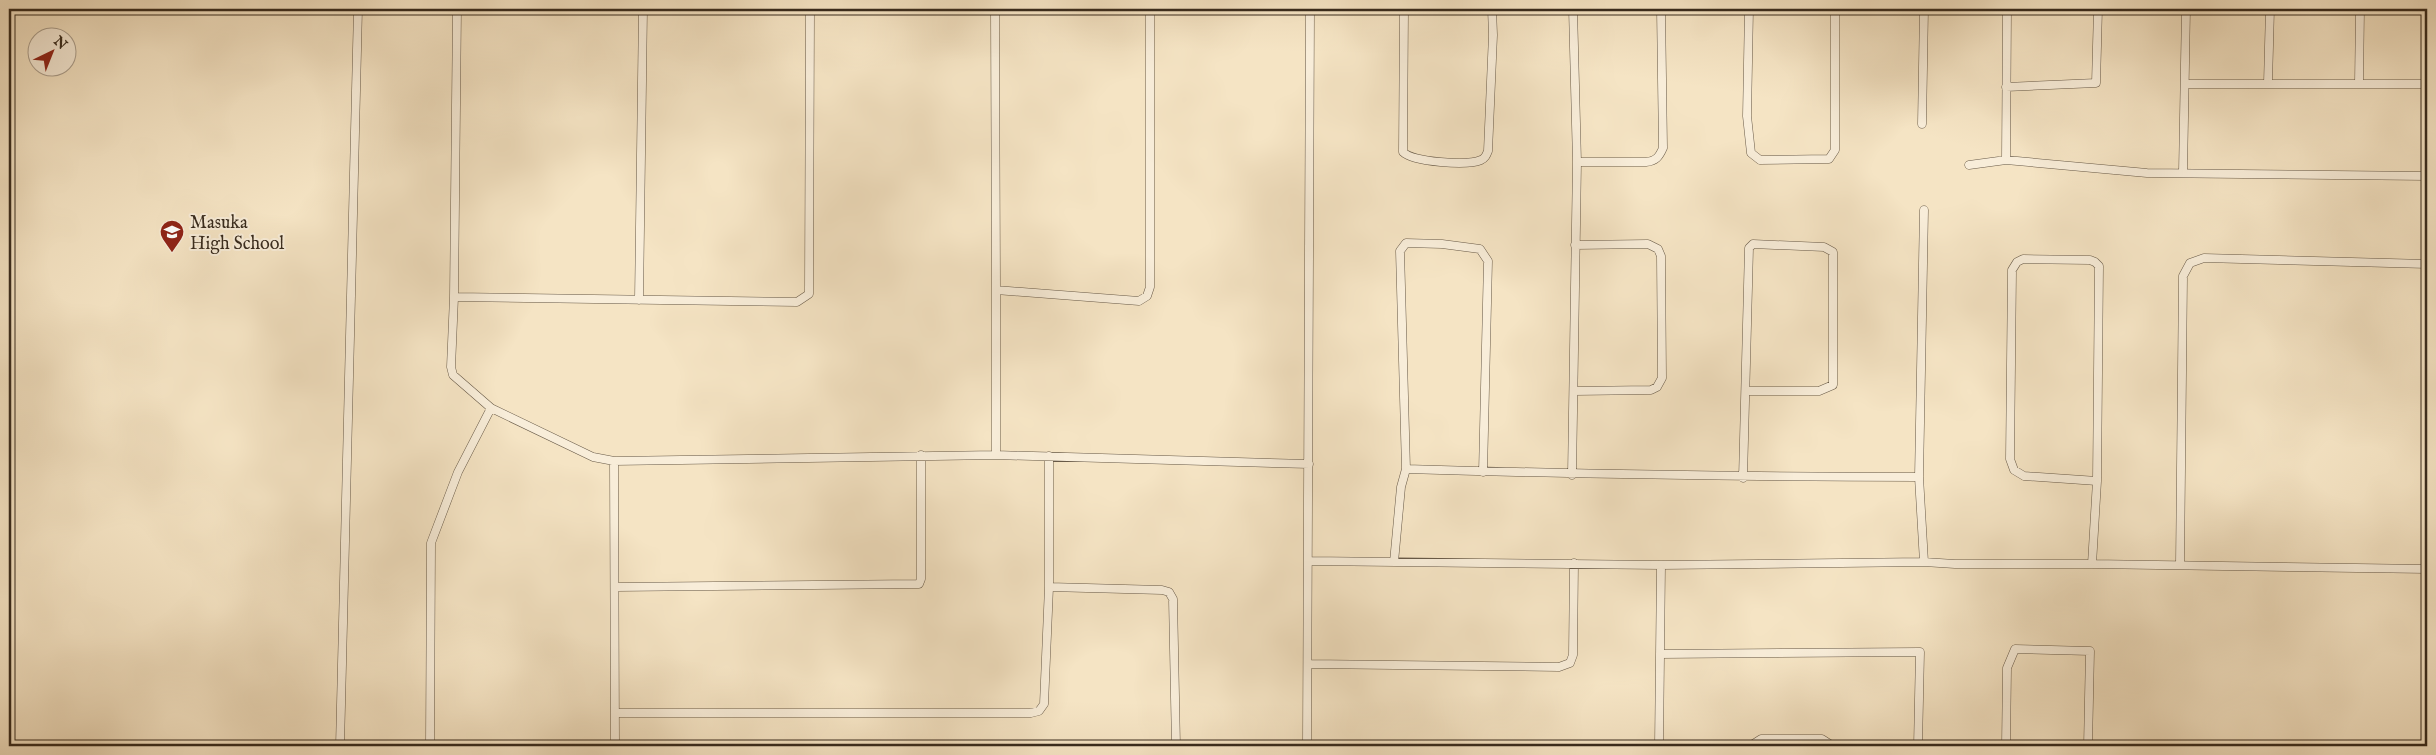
<svg xmlns="http://www.w3.org/2000/svg" width="2436" height="755" font-family="'IM FELL English',serif">
  <style>
    .lines { fill: none; stroke-linecap: round; stroke-linejoin: round }
    .minor-casing { stroke: #675947; stroke-width: 9 }
    .minor { stroke: #f8edd9; stroke-width: 8 }
    .labels { text-anchor: middle; stroke-width: 4; stroke-linejoin: round; paint-order: stroke }
    .poi-label { font-size: 18px; fill: #382b1d; stroke: #f8edd9; text-anchor: start }
  </style>
  <rect width="100%" height="100%" fill="#f5e4c4"/>
  <filter id="stains"><feTurbulence type="fractalNoise" baseFrequency=".004" numOctaves="4"/><feColorMatrix values="0 0 0 0 .2 0 0 0 0 .09 0 0 0 0 .02 0 0 0 .5 -.17"/></filter>
  <radialGradient id="worn" r=".72"><stop offset=".6" stop-color="#630" stop-opacity="0"/><stop offset="1" stop-color="#630" stop-opacity=".3"/></radialGradient>
  <g class="lines">
    <defs>
      <path id="minor" d="M457 9 454 297 451 367 453 375 491 408 593 457 614 461
        M995 9 996 290
        M1404 9 1403 152C1413 162 1467 166 1481 160 1485 158 1486 156 1488 151L1493 35 1492 9
        M1749 9 1747 116 1751 153 1760 160 1829 159 1835 150V9
        M2268 83 2270 9
        M2185 84H2427
        M2359 84 2360 9
        M2006 87 2096 83 2098 9
        M1922 124 1924 9
        M2006 160 2007 9
        M1577 162H1646C1656 161 1659 157 1663 148L1661 9
        M1969 165 2006 160 2147 173 2427 176
        M2183 172 2186 9
        M1924 210 1919 477 1924 562
        M454 297 797 302 809 294 810 9
        M639 300 643 9
        M1574 391 1651 390 1657 387 1662 378 1661 256 1658 249 1648 244 1575 245
        M996 455V290L1139 301 1147 296 1150 287V9
        M1406 469 1400 251 1406 243 1442 244 1480 249 1488 261 1483 472
        M1572 475 1577 162 1573 9
        M1743 478 1749 248 1753 244 1824 247 1833 252V385L1819 391H1746
        M1309 561 1661 565 1924 562 1955 564H2092L2427 569
        M1394 562 1401 487 1406 469C1577 474 1748 477 1919 477
        M2092 564 2097 481 2099 266 2095 262 2090 260 2023 259 2017 262 2012 270 2010 459 2014 470 2024 476 2097 481
        M2180 565 2183 276 2190 263 2204 258 2427 264
        M616 587 919 584 921 579V455
        M1049 587 1162 590 1169 592 1173 599 1176 746
        M1660 654 1920 652 1918 746
        M1308 664 1559 667 1570 663 1573 655 1574 563
        M615 713H1031L1039 711 1044 704 1049 587V456
        M340 746 358 9
        M430 746 431 543 458 472 491 408
        M615 746 614 461 996 455 1309 464
        M1307 746 1310 9
        M1659 746 1661 565
        M1750 746 1761 739H1822L1833 746
        M2006 746 2007 668 2015 649 2090 651 2088 746"/>
    </defs>
    <use href="#minor" class="minor-casing"/>
    <use href="#minor" class="minor"/>
  </g>
  <defs>
    <symbol id="school-pin" viewBox="-11 -11 22 30"><path d="M0 17L-7.5 6A9.5 9.5 0 1 1 7.5 6Z" fill="#8f2418" stroke="#f8edd9"/><path d="M0-5L7-2L0 1L-7-2ZM-4 1L0 2.5L4 1V4Q0 6-4 4Z" fill="#fff"/></symbol>
  </defs>
  <g fill-rule="evenodd">
    <use href="#school-pin" x="158" y="218" width="28" height="38"/>
  </g>
  <g class="labels">
    <g class="poi-label">
      <text x="190" y="228">Masuka<tspan x="190" dy="21">High School</tspan></text>
    </g>
  </g>
  <rect width="2436" height="755" fill="none" stroke="#f5e4c4" stroke-width="30"/>
  <rect x="10" y="10" width="2416" height="735" fill="none" stroke="#382b1d" stroke-width="2.5"/>
  <rect x="15" y="15" width="2406" height="725" fill="none" stroke="#382b1d"/>
  <g transform="translate(52 52) rotate(43)"><circle r="24" fill="#f8edd9" stroke="#ab9f8e"/>
  <path d="M0-4L9 19L0 12L-9 19Z" fill="#8f2418"/>
  <text y="-8" font-size="14" font-weight="bold" text-anchor="middle" fill="#382b1d">N</text>
  </g>
  <rect width="100%" height="100%" filter="url(#stains)"/>
  <rect width="100%" height="100%" fill="url(#worn)"/>
</svg>
